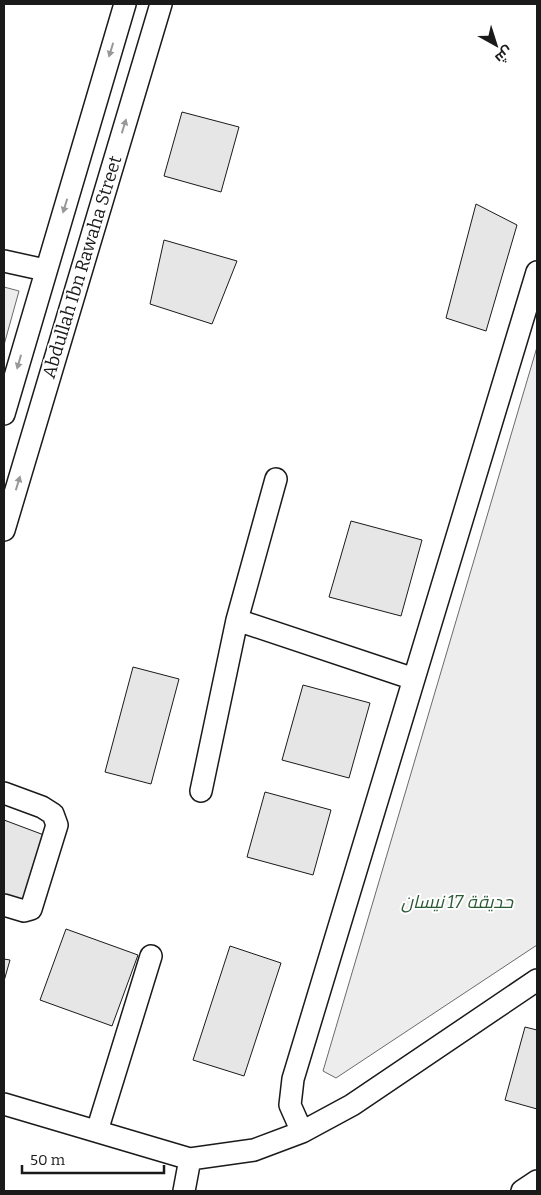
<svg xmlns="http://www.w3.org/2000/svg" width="541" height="1195" font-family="Bitter,Cairo,serif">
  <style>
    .built { fill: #ededed; stroke: #6a6a6a }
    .building { fill: #e6e6e6; stroke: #1a1a1a }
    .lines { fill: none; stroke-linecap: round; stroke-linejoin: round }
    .minor-casing { stroke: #1a1a1a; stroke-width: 24 }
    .minor { stroke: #fff; stroke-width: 21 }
    .oneway { fill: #989898 }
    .labels { text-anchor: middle; stroke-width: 4; stroke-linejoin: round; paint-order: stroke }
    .street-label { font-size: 18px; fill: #1a1a1a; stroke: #fff }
    .park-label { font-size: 18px; font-style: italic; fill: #2b5a34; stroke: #fff }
  </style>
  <rect width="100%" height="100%" fill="#fff"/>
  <path class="built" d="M4 287 19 291 4 345Z
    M537 347V945L336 1078 323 1071Z"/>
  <path class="building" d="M182 112 239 127 221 192 164 176Z
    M476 204 517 225 486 331 446 318Z
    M164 240 237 261 212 324 150 304Z
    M351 521 422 540 401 616 329 597Z
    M133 667 179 679 151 784 105 772Z
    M303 685 370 703 349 778 282 760Z
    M265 792 331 810 313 875 247 857Z
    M4 820 44 835 28 903 4 896Z
    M66 929 138 955 112 1026 40 1000Z
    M230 946 281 963 244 1076 193 1060Z
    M4 959 10 960 4 981Z
    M525 1027 537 1030V1109L505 1100Z"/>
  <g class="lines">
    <defs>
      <path id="minor" d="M4 261 45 270
        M4 414 125 4
        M4 530 161 4
        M237 620 414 679
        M201 791 237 620 276 479
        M4 793 42 807 53 814 57 825 31 909 24 911 4 905
        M4 1104 190 1159 254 1150 302 1132 352 1105 537 980
        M97 1131 151 956
        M302 1132 290 1105 293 1079 537 272
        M184 1191 190 1159
        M522 1191 537 1181"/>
    </defs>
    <use href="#minor" class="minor-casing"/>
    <use href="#minor" class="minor"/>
  </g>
  <defs><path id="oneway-solid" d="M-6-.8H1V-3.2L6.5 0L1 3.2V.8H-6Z" transform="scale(1.25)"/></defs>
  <g class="oneway">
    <use href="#oneway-solid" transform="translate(111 50) rotate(107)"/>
    <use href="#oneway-solid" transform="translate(124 126) rotate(-73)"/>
    <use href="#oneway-solid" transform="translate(65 206) rotate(107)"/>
    <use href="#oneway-solid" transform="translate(19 362) rotate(106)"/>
    <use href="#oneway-solid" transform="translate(18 483) rotate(-73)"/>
  </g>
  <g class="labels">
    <g class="street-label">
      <text transform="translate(82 267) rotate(-73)" y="6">Abdullah Ibn Rawaha Street</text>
    </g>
    <g class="park-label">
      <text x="457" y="908">حديقة 17 نيسان</text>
    </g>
  </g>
  <rect width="541" height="1195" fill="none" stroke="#1a1a1a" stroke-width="10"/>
  <g transform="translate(496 45) rotate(141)" stroke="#ffffff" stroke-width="4" paint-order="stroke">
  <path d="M0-4L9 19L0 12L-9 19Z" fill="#1a1a1a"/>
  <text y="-8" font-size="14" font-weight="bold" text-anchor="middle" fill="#1a1a1a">ش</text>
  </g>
  <path d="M22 1165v8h142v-8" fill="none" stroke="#1a1a1a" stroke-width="2.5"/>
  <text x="30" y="1165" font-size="15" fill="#1a1a1a" stroke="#ffffff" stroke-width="4" paint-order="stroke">50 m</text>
</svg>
